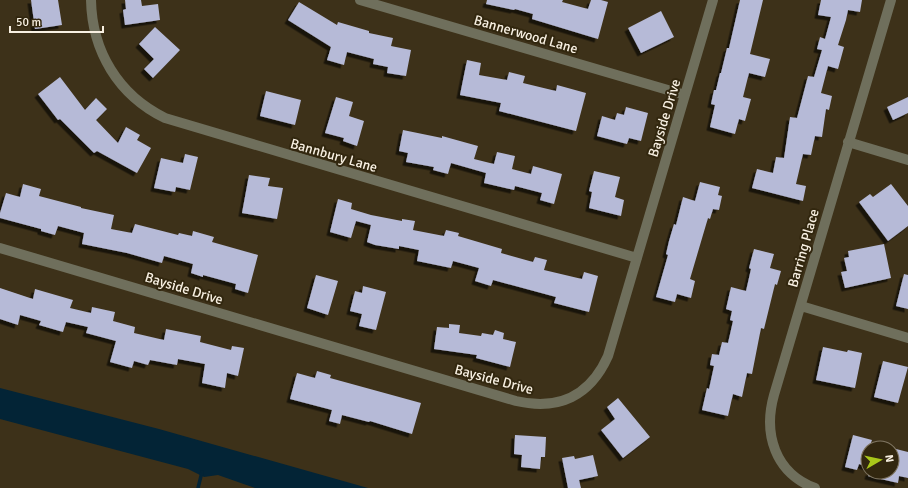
<svg xmlns="http://www.w3.org/2000/svg" width="908" height="488" font-family="Signika,sans-serif">
  <style>
    .water { fill: #032436 }
    .lines { fill: none; stroke-linecap: round; stroke-linejoin: round }
    .stream { stroke: #032436; stroke-width: 3.5 }
    .building { fill: #b6bad7; filter: url(#shadow) }
    .minor { stroke: #6f6f5c; stroke-width: 10 }
    .labels { text-anchor: middle; stroke-width: 4; stroke-linejoin: round; paint-order: stroke }
    .street-label { font-size: 14px; fill: #f8f0e2; stroke: #32270f }
  </style>
  <defs>
    <filter id="shadow"><feDropShadow dx="-3.5" dy="3.5" stdDeviation="0" flood-color="#0009"/></filter>
  </defs>
  <rect width="100%" height="100%" fill="#3d3119"/>
  <path class="water" d="M0 388 159 429 368 488H255L218 475 204 477 188 469 0 419Z"/>
  <g class="lines">
    <path class="stream" d="M198 488 202 472"/>
  </g>
  <path class="building" d="M31 0H58L62 25 35 29Z
    M125 0H141L142 6 158 4 160 20 125 25 123 10 126 9Z
    M487 0H563L562 2 588 9 591 0H601L608 2 598 39 532 19 533 14 515 9 514 10 486 4Z
    M740 0H763L750 54 770 59 765 77 749 73 743 97 751 99 745 121 739 119 735 134 710 127 715 105 711 104 714 90H716L720 73H721L727 48H729Z
    M821 0H862L860 12 848 10 846 20 838 45 844 47 838 69 828 66 821 93 832 96 829 110 826 109 822 137 815 136 811 155 803 154 796 184 806 186 803 201 752 188 757 169 773 173 776 157 784 158 790 117 797 118 808 76 814 77 822 50 817 49 820 37 825 39 831 17 818 15Z
    M299 2 337 25 338 22 369 31V33L393 38 391 46 411 50 406 76 387 73 388 67 373 64 374 59 347 52 344 65 327 60 331 47 288 20Z
    M661 11 674 37 641 53 628 28Z
    M155 27 180 50 153 78 144 69 154 59 139 44Z
    M467 60 481 63 479 75 507 80 509 72 525 76 523 83 556 91 557 85 586 93 576 131 499 111 501 103 460 95Z
    M60 77 85 110 96 98 107 109 96 120 118 143 126 127 140 135 137 140 151 148 137 173 97 151 94 153 60 119 58 120 38 94Z
    M266 91 301 100 295 125 260 116Z
    M336 97 353 102 349 116 364 121 357 146 343 141 344 138 325 133Z
    M908 97V113L893 120 887 107Z
    M626 107 648 113 641 141 629 138 627 144 597 136 602 116 615 120 617 113 624 115Z
    M403 130 442 138V136L478 146 474 159 494 164 497 152 515 156 512 169 531 174 533 166 562 174 554 204 540 200 542 193 515 186 514 190 484 183 486 173 451 163 448 174 433 170 434 167 406 162 408 153 399 151Z
    M185 154 198 157 190 190 176 187 175 192 154 188 161 158 183 163Z
    M594 171 620 177 615 197 624 200 621 216 589 208 592 192 589 191Z
    M249 175 270 178 268 186 283 188 277 219 242 213Z
    M700 182 720 187 718 195 722 196 719 210 713 209 710 219 708 218 690 279 695 281 691 298 677 294 675 302 656 297 668 255 666 254 669 241 674 224 676 225 683 197 695 201Z
    M23 184 41 189 39 196 81 207V208L114 215 111 229 132 233 135 224 178 235 179 233 192 236 193 231 214 237 212 242 258 255 248 293 235 289 236 284 203 275V277L191 273 193 264 164 256 162 263 127 253 82 244 84 233 58 226 55 235 41 231V229L0 218V213L6 193 20 197Z
    M891 184 908 206V226L888 241 859 202 870 194 873 197Z
    M338 199 352 203 351 209 371 215 402 221V219L415 221 413 230 444 236 446 230 459 233 458 236 502 249 501 253 533 262 535 257 547 260 544 270 582 279 584 272 598 276 589 312 554 303 556 297 493 280 491 286 475 281 479 268 453 261 451 268 417 261 419 250 399 246V249L375 245 367 242 371 225 356 221 351 238 330 232Z
    M884 244 891 278 845 288 841 272 847 271 844 258 849 257 848 251Z
    M754 249 774 254 770 268 781 271 777 285 775 284 764 329 761 328 752 374 747 373 742 397 733 394 728 416 702 410 707 388 709 389 714 366 710 365 712 354 719 355 722 342 728 343 733 321 730 320 732 311 726 309 731 287 746 291 751 269 749 268Z
    M904 274 908 275V309L896 306Z
    M316 275 338 281 328 315 307 308Z
    M363 286 386 292 376 330 359 326 362 314 350 311 355 291 362 293Z
    M0 288 33 299 35 289 73 300 70 308 91 313 92 307 115 312 113 321 135 327 134 333 164 340 166 329 201 336 200 342 231 350 232 346 244 348 238 376 227 373 225 388 202 383 205 364 178 359 177 365 150 360 148 365 134 361 132 368 110 362 116 341 86 333 88 327 66 322 63 332 39 325 41 321 20 315 18 325 0 319Z
    M449 324 460 325 459 333 481 336 482 333 493 335 495 330 504 333 503 339 516 342 510 367 476 358 477 355 434 349 437 327 449 328Z
    M823 347 847 352 848 350 862 353 855 388 816 380Z
    M883 361 908 367 898 403 874 397Z
    M317 371 331 375 330 378 421 403 412 434 370 421 369 422 342 415 340 424 329 421 332 410 290 399 297 373 315 378Z
    M618 398 650 437 623 458 601 430 615 419 607 407Z
    M515 435 546 437 545 457H541L540 469 521 467 522 455 514 454Z
    M853 435 872 440 869 448H868V467L859 464 857 470 845 467Z
    M892 448 908 452V478L899 476 898 483 868 476 869 472H892Z
    M593 455 598 476 579 480 581 488H568L562 458 574 456 575 459Z"/>
  <g class="lines">
    <path class="minor" d="M91 0C92 51 118 95 165 118L637 258
      M360 0 685 95
      M848 142 908 160
      M0 248 516 401C559 411 590 396 608 356L713 0
      M801 306 908 338
      M815 488C775 473 763 434 774 395L891 0"/>
  </g>
  <g class="labels">
    <g class="street-label">
      <text transform="translate(526 34) rotate(16)" y="5">Bannerwood Lane</text>
      <text transform="translate(664 118) rotate(-73)" y="5">Bayside Drive</text>
      <text transform="translate(334 155) rotate(16)" y="5">Bannbury Lane</text>
      <text transform="translate(803 248) rotate(-74)" y="5">Barring Place</text>
      <text transform="translate(184 288) rotate(17)" y="5">Bayside Drive</text>
      <text transform="translate(494 379) rotate(15)" y="5">Bayside Drive</text>
    </g>
  </g>
  <g transform="translate(880 460) rotate(81)"><circle r="19" fill="#32270f" stroke="#817763"/>
  <path d="M0-3L7 15L0 10L-7 15Z" fill="#a9c71a"/>
  <text y="-6" font-size="11" font-weight="bold" text-anchor="middle" fill="#f8f0e2">N</text>
  </g>
  <path d="M10 26v6h93v-6" fill="none" stroke="#f8f0e2" stroke-width="2"/>
  <text x="16" y="26" font-size="12" fill="#f8f0e2" stroke="#32270f" stroke-width="3" paint-order="stroke">50 m</text>
</svg>
